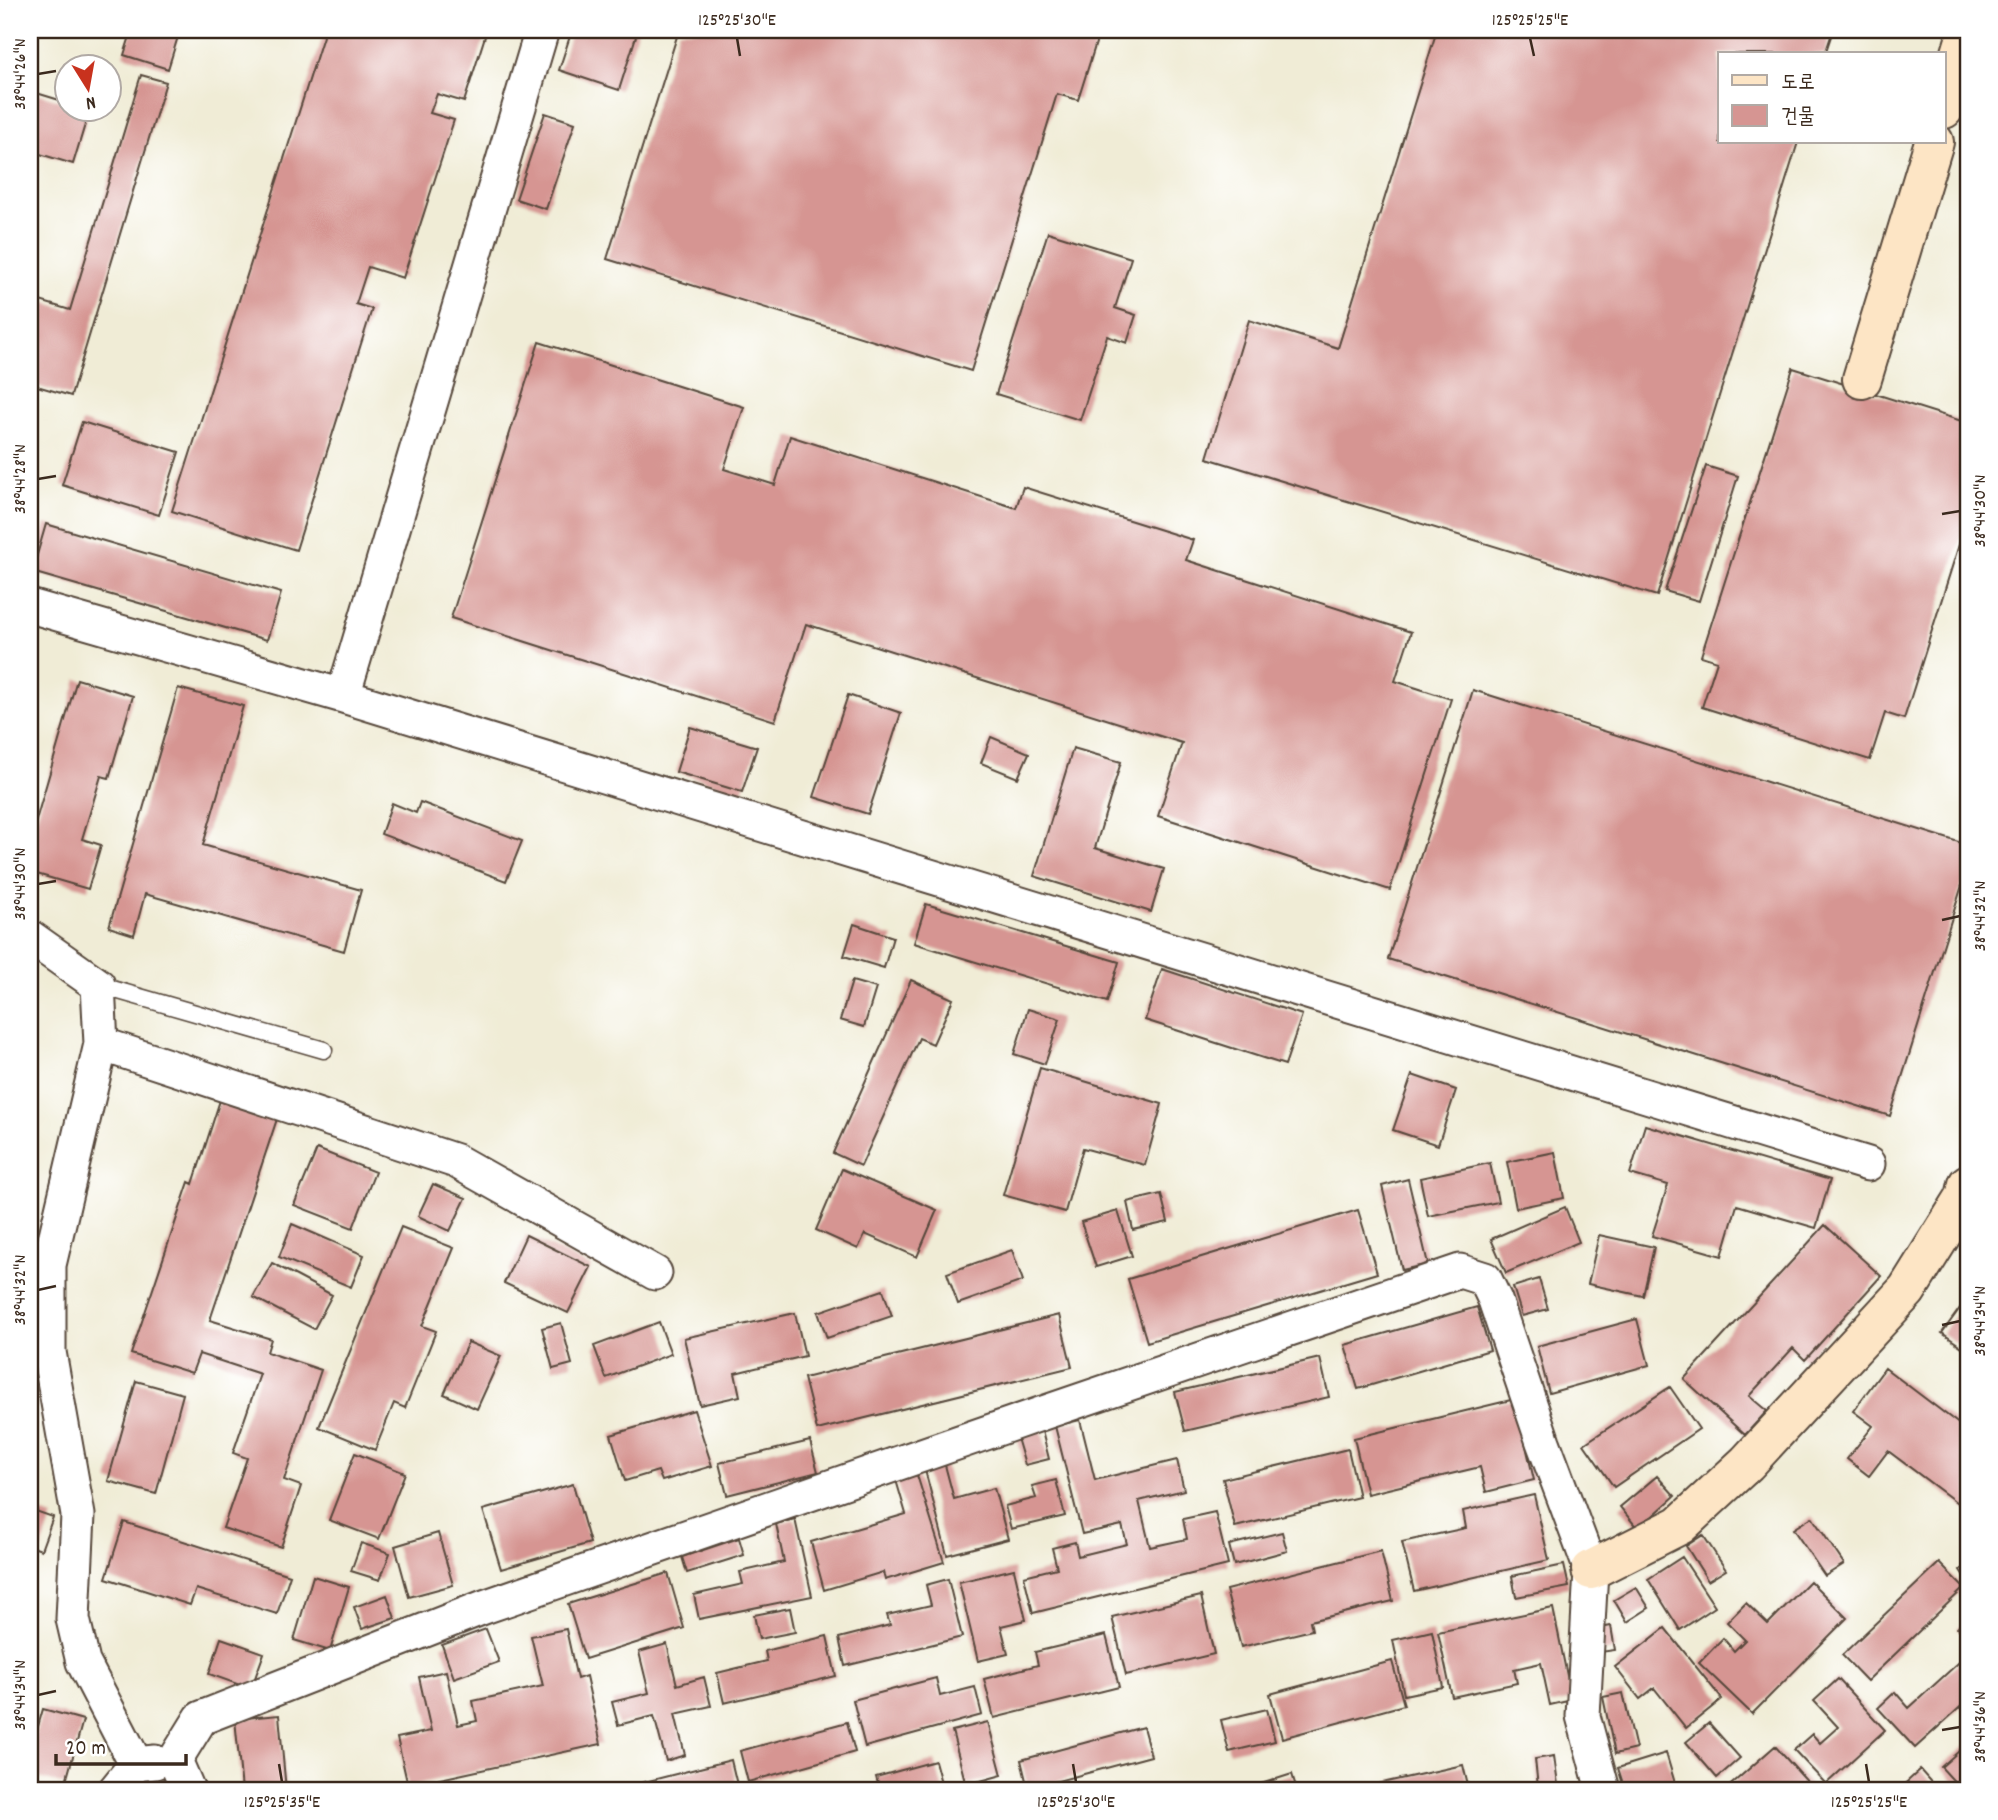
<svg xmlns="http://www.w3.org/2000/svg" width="1998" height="1820" font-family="Dekko,'Poor Story',sans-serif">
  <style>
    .building { fill: #d69592 }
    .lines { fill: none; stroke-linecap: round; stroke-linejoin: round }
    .lane-casing { stroke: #56473a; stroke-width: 19 }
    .street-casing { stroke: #56473a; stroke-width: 37 }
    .secondary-casing { stroke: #56473a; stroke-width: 42 }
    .lane { stroke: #fff; stroke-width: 16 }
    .street { stroke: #fff; stroke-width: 33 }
    .secondary { stroke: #fde5c5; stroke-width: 38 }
    .ticks { fill: none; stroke: #3b2a1e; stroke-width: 2.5 }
    .neatline { fill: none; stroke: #3b2a1e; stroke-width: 2.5 }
    .ticks-label { font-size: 18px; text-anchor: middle; fill: #3b2a1e }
  </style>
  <rect width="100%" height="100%" fill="#fff"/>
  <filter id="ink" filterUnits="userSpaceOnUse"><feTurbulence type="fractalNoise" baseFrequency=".0143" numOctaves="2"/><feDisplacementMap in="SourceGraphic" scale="14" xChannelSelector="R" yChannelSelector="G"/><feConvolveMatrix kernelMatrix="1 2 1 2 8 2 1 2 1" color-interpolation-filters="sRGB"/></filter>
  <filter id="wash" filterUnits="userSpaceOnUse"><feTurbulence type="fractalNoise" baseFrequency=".00686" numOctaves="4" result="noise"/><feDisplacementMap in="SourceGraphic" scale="28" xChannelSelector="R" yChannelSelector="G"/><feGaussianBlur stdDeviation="1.57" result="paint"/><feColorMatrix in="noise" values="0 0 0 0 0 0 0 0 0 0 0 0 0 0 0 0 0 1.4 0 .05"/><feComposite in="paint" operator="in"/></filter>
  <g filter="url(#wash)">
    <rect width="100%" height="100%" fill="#f0ecd6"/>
    <g id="blocks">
      <path class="building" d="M132 30H180L168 69 124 55Z
        M325 30H487L464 102 437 94 430 113 454 120 403 278 368 267 356 304 372 309 296 550 172 511Z
        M572 30H638L619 90 559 70Z
        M679 30H1100L1078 100 1057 94 971 371 607 259Z
        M1437 30H1833L1825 54H1720V142H1798L1657 596 1207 458 1249 320 1338 348Z
        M141 75 166 82 71 396 30 384V298L70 310Z
        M30 91 66 102V108H90L73 164 30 151Z
        M545 113 575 123 546 209 516 199Z
        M1048 232 1131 258 1115 308 1136 315 1127 343 1107 336 1080 420 996 394Z
        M539 342 744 407 724 469 775 485 790 436 1016 508 1023 487 1193 540 1186 560 1411 632 1395 681 1451 699 1390 890 1158 816 1182 743 806 624 775 721 451 618Z
        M1793 368 1968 423V516L1904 719 1885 713 1870 760 1702 707 1717 661 1701 656Z
        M82 422 179 452 159 515 62 485Z
        M1706 466 1738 476 1699 601 1665 591Z
        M46 524 281 593 267 640 32 572Z
        M77 679 133 696 109 778 101 776 82 839 101 845 88 889 30 872V841Z
        M178 688 243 706 203 845 361 890 344 951 145 894 134 935 109 927Z
        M1473 690 1968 845V866L1890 1116 1388 959Z
        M848 695 901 713 868 814 814 797Z
        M690 727 757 747 742 792 676 772Z
        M991 737 1029 753 1018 778 981 763Z
        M1073 748 1121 762 1095 848 1164 869 1151 912 1034 876Z
        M420 802 522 841 506 881 381 834 392 803 416 813Z
        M926 904 1119 962 1107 1002 914 943Z
        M854 924 893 937 884 968 844 956Z
        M1162 969 1302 1015 1285 1065 1145 1020Z
        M911 980 953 999 933 1044 919 1038 861 1166 833 1153Z
        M852 981 876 988 864 1027 840 1020Z
        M1028 1009 1060 1019 1045 1064 1014 1054Z
        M1040 1068 1162 1104 1145 1165 1083 1148 1065 1212 1003 1195Z
        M1412 1075 1456 1090 1438 1145 1393 1130Z
        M222 1094 279 1113 210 1320 271 1339 267 1352 321 1370 284 1480 301 1486 281 1547 223 1528 247 1458 233 1453 260 1374 199 1354 192 1373 131 1354 189 1182 193 1184Z
        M1645 1125 1830 1180 1816 1228 1737 1205 1722 1256 1652 1236 1668 1185 1630 1174Z
        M317 1149 375 1172 353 1228 294 1205Z
        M1555 1152 1564 1198 1516 1208 1507 1162Z
        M1490 1163 1498 1202 1428 1216 1420 1178Z
        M842 1169 937 1210 917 1257 865 1234 858 1249 816 1230Z
        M1408 1179 1428 1264 1402 1270 1382 1186Z
        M433 1184 466 1198 450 1231 418 1216Z
        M1161 1194 1168 1222 1133 1230 1127 1202Z
        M1565 1207 1579 1242 1506 1273 1491 1239Z
        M1358 1210 1377 1273 1147 1342 1128 1279Z
        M1118 1211 1132 1256 1096 1267 1081 1222Z
        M292 1224 364 1255 351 1287 279 1257Z
        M1825 1225 1881 1276 1805 1360 1793 1348 1749 1396 1767 1411 1745 1435 1684 1379Z
        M401 1227 454 1248 422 1326 436 1331 405 1408 394 1403 375 1450 319 1427Z
        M526 1235 591 1267 568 1313 504 1283Z
        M1599 1235 1654 1247 1643 1296 1588 1284Z
        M1012 1250 1023 1281 958 1304 947 1273Z
        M272 1263 332 1295 314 1329 253 1297Z
        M1539 1279 1548 1309 1522 1316 1513 1287Z
        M883 1290 892 1316 827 1338 818 1312Z
        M1968 1297V1351L1942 1333Z
        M1477 1307 1490 1350 1358 1389 1345 1345Z
        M30 1313 41 1317 30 1350Z
        M795 1313 805 1356 735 1373 740 1396 700 1405 684 1338Z
        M1059 1315 1072 1367 817 1430 804 1378Z
        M1637 1319 1649 1365 1549 1393 1537 1346Z
        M659 1322 671 1354 606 1378 594 1346Z
        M561 1323 572 1364 553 1369 542 1328Z
        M468 1342 501 1356 477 1409 444 1394Z
        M1320 1358 1329 1397 1185 1431 1175 1392Z
        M1885 1368 1968 1431V1511L1888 1451 1869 1476 1847 1459 1873 1426 1853 1411Z
        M136 1381 183 1394 156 1494 108 1481Z
        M1670 1387 1699 1429 1614 1487 1584 1444Z
        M1515 1399 1534 1480 1486 1492 1480 1467 1367 1494 1354 1438Z
        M694 1410 712 1466 662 1481 658 1471 625 1481 611 1435Z
        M1080 1420 1095 1480 1177 1460 1184 1490 1139 1501 1150 1547 1187 1539 1183 1519 1215 1512 1228 1565 1033 1613 1024 1576 1057 1568 1052 1548 1075 1542 1078 1556 1127 1544 1122 1525 1082 1534 1055 1426Z
        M1042 1431 1049 1459 1025 1465 1017 1438Z
        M810 1441 818 1472 727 1495 719 1463Z
        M1348 1449 1359 1497 1235 1527 1223 1479Z
        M355 1453 405 1473 379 1539 329 1520Z
        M945 1465 954 1499 994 1488 1008 1539 947 1555 925 1470Z
        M917 1475 944 1562 885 1580 883 1572 824 1590 811 1542 906 1514 896 1480Z
        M1657 1476 1675 1496 1638 1529 1620 1507Z
        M1056 1480 1065 1516 1011 1529 1005 1506 1036 1498 1032 1486Z
        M573 1484 590 1543 501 1569 483 1510Z
        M1534 1495 1549 1560 1414 1591 1402 1542 1466 1528 1463 1511Z
        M30 1509 53 1517 41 1550 30 1546Z
        M1812 1517 1844 1564 1825 1576 1793 1529Z
        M795 1519 812 1596 699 1619 694 1595 743 1584 740 1572 784 1562 776 1524Z
        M124 1522 290 1575 277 1614 196 1589 190 1605 106 1578Z
        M1282 1532 1287 1551 1234 1565 1229 1545Z
        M438 1533 453 1585 409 1597 395 1546Z
        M1703 1535 1726 1570 1708 1581 1686 1546Z
        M739 1538 744 1555 687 1573 682 1557Z
        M361 1543 390 1553 380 1580 351 1571Z
        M1381 1551 1393 1601 1310 1621 1312 1630 1241 1647 1226 1590Z
        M1682 1557 1715 1607 1680 1630 1648 1579Z
        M1939 1563 1964 1588 1867 1681 1842 1655Z
        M1968 1564V1582L1960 1570Z
        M1564 1565 1569 1587 1516 1597 1512 1576Z
        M1014 1569 1026 1620 1001 1626 1008 1654 978 1661 959 1582Z
        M668 1573 684 1628 585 1659 568 1604Z
        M313 1576 349 1587 330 1651 294 1640Z
        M948 1579 962 1637 845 1666 839 1638 890 1625 887 1615 931 1605 926 1585Z
        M1810 1581 1847 1618 1752 1714 1699 1663 1723 1638 1734 1651 1745 1640 1727 1622 1746 1603 1768 1624Z
        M1636 1587 1649 1608 1627 1622 1614 1600Z
        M387 1595 395 1618 362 1629 354 1607Z
        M1201 1596 1214 1654 1126 1675 1112 1617Z
        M790 1608 795 1632 759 1639 754 1615Z
        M1553 1608 1572 1700 1550 1705 1541 1663 1514 1669 1517 1683 1452 1697 1438 1632Z
        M1968 1618V1640L1957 1628Z
        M1611 1626 1615 1650 1601 1652 1596 1629Z
        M1665 1628 1722 1699 1686 1728 1654 1688 1640 1699 1615 1667Z
        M486 1629 499 1662 454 1678 442 1645Z
        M566 1629 577 1679 586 1676 601 1744 408 1786 397 1738 431 1731 419 1677 446 1671 458 1725 477 1721 473 1701 543 1686 531 1636Z
        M1432 1631 1443 1687 1404 1695 1393 1640Z
        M1106 1635 1119 1687 994 1718 984 1679 1038 1665 1035 1652Z
        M827 1636 836 1676 724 1703 717 1673 767 1661 765 1651Z
        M221 1638 264 1653 251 1689 209 1674Z
        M667 1644 677 1685 704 1677 711 1706 675 1714 685 1755 666 1761 654 1716 618 1725 612 1702 649 1693 639 1652Z
        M1968 1654V1700L1915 1748 1878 1708 1895 1692 1909 1708Z
        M1392 1661 1404 1705 1282 1738 1270 1694Z
        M936 1678 940 1696 975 1687 982 1715 865 1747 853 1700Z
        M1838 1679 1885 1730 1826 1784 1794 1750 1812 1734 1820 1743 1838 1727 1814 1701Z
        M1623 1693 1636 1749 1615 1754 1603 1697Z
        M43 1709 83 1720 65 1785 30 1776V1754Z
        M1267 1709 1275 1741 1229 1752 1221 1720Z
        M279 1715 286 1790H242L235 1719Z
        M847 1722 855 1752 748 1782 740 1751Z
        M988 1722 1002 1775 966 1785 952 1731Z
        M1709 1723 1740 1758 1717 1778 1686 1742Z
        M1143 1727 1151 1756 1028 1789 1021 1760Z
        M1968 1743V1790H1962L1941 1767Z
        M1775 1746 1811 1786 1806 1790H1725Z
        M1666 1753 1677 1790H1625L1618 1768Z
        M1554 1756 1558 1785 1538 1787 1535 1759Z
        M731 1760 738 1789 618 1790 617 1789Z
        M935 1761 943 1790H880L876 1777Z
        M1463 1765 1469 1790H1355V1789Z
        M1920 1770 1938 1790H1898Z
        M1292 1774 1297 1790H1242Z"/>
    </g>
  </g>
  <g filter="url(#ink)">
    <use href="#blocks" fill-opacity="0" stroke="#56473a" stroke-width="2"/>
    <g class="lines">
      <defs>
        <path id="lane" d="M98 985 324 1050"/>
        <path id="street" d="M30 606 343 696 1868 1164
          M343 696 542 30
          M30 937 98 985 101 1044 49 1265V1352L78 1515 73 1619 83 1662 136 1764
          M101 1044 456 1161 655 1273
          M115 1790 136 1764 155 1762
          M188 1790 175 1760 201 1718 484 1607 1046 1412 1460 1271 1485 1279 1495 1300 1543 1442 1591 1570 1583 1716 1603 1790"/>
        <path id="secondary" d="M1944 109 1968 30
          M1862 379 1934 142
          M1591 1570 1680 1525 1747 1463 1907 1290 1965 1197 1968 1184"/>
      </defs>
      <use href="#lane" class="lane-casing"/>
      <use href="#street" class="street-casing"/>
      <use href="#secondary" class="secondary-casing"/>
      <use href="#lane" class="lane"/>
      <use href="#street" class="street"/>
      <use href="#secondary" class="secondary"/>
    </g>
  </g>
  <path class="ticks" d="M737 38 740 56M1530 38 1534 56M38 74 56 71M38 479 56 476M1942 514 1960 511M38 884 56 881M1942 920 1960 916M38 1290 56 1286M1942 1325 1960 1321M38 1695 56 1691M1942 1730 1960 1727M279 1764 282 1782M1073 1764 1076 1782M1866 1764 1869 1782"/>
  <rect width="1998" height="1820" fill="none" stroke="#fff" stroke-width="77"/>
  <rect x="1718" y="52" width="228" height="91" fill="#ffffff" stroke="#b1aaa5" stroke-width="2"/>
  <rect x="1732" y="75" width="35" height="10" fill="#fde5c5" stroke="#b1aaa5" stroke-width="2"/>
  <text x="1781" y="88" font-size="21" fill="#3b2a1e">도로</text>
  <rect x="1732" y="105" width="35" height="21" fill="#d69592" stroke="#b1aaa5" stroke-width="2"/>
  <text x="1781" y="122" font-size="21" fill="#3b2a1e">건물</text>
  <g transform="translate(88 88) rotate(169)"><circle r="33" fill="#ffffff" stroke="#b1aaa5" stroke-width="2"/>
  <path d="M0-5L12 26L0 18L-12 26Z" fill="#c8321e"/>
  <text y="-10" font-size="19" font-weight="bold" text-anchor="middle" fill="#3b2a1e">N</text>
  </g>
  <path d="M56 1754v10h130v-10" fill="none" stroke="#3b2a1e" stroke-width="3.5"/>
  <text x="66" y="1754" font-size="21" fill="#3b2a1e" stroke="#ffffff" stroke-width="5" paint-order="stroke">20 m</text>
  <rect x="38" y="38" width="1922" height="1744" class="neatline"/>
  <g class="ticks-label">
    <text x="737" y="25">125°25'30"E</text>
    <text x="1530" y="25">125°25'25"E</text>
    <text transform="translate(19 74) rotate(-90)" y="6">38°44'26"N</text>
    <text transform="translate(19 479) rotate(-90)" y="6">38°44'28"N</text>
    <text transform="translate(1979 511) rotate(-90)" y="6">38°44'30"N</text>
    <text transform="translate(19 884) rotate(-90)" y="6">38°44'30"N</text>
    <text transform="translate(1979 916) rotate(-90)" y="6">38°44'32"N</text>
    <text transform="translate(19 1290) rotate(-90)" y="6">38°44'32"N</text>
    <text transform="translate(1979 1321) rotate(-90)" y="6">38°44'34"N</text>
    <text transform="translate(19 1695) rotate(-90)" y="6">38°44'34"N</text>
    <text transform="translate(1979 1727) rotate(-90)" y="6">38°44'36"N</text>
    <text x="282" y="1807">125°25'35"E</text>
    <text x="1076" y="1807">125°25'30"E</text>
    <text x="1869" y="1807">125°25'25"E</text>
  </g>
</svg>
